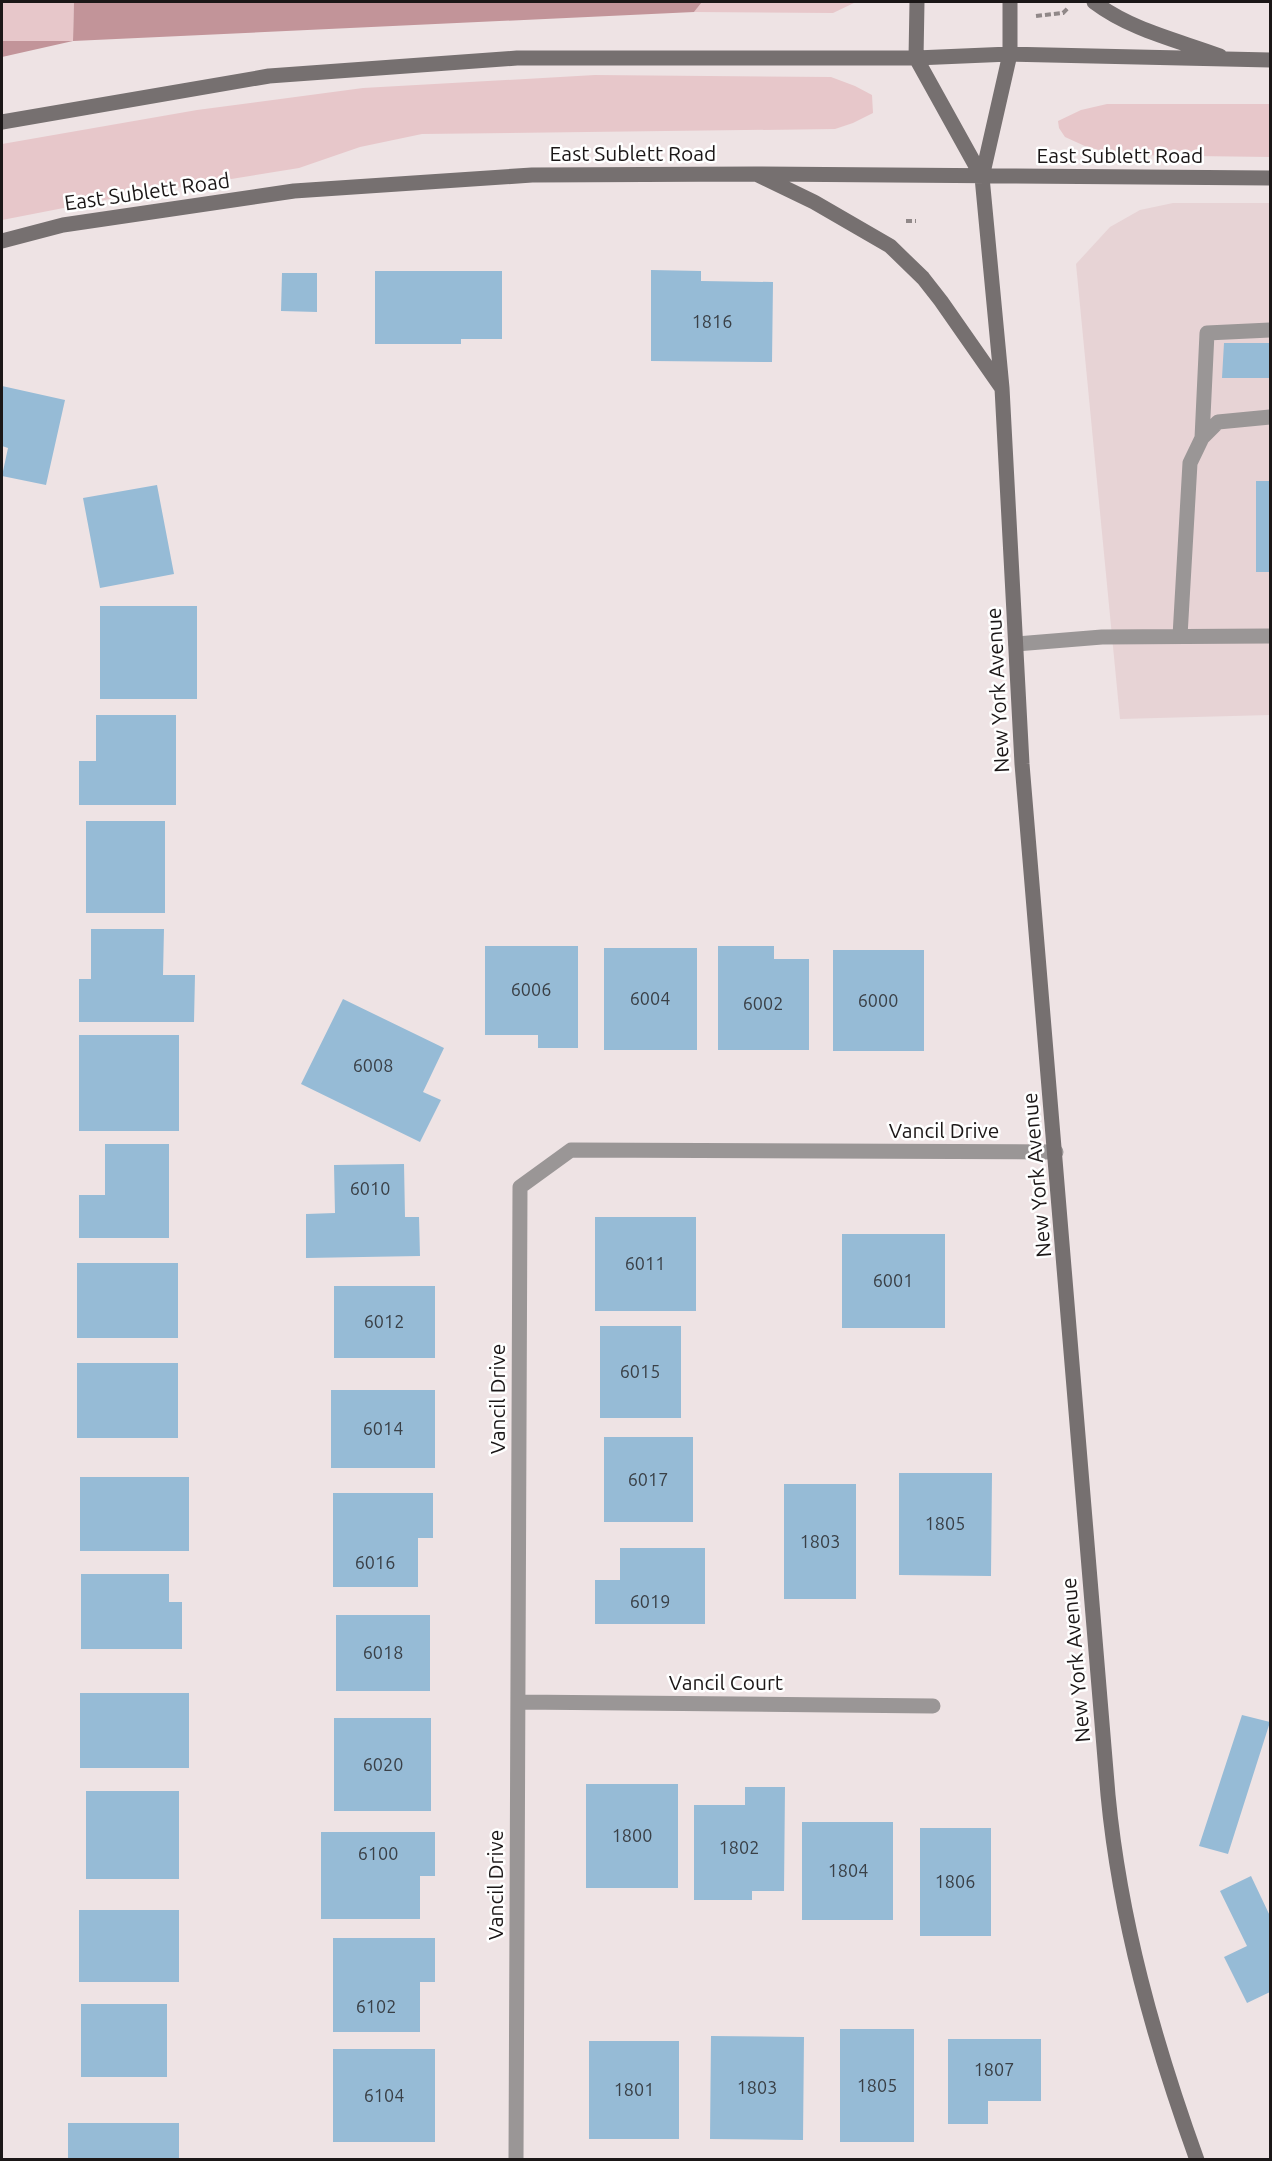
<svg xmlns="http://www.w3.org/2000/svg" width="1272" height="2161" font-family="Ubuntu,sans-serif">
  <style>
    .built { fill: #e7d3d5 }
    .green { fill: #e7c7ca }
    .forest { fill: #c29499 }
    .building { fill: #96bbd6 }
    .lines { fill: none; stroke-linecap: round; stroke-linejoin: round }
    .path { stroke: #908888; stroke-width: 4; stroke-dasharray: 6 3; stroke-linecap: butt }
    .service { stroke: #9a9696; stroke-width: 15 }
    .minor { stroke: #9a9696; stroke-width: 15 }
    .secondary { stroke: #767070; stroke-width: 15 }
    .labels { text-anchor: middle; stroke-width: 5; stroke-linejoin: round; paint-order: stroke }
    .number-label { font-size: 18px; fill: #3a4047 }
    .street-label { font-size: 21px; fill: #1b1717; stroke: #fff }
  </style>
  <rect width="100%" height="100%" fill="#eee3e4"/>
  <path class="built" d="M1173 203H1270V715L1120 719 1076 264 1110 227 1140 210Z"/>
  <path class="green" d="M2 2H74L73 41H2Z
    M702 2H856L833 13 694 12Z
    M595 75 831 77 855 86 872 95 873 113 853 123 835 129 422 134 360 147 299 168 120 197 2 220V144L197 110 363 88Z
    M1107 104H1270V157L1119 155 1087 147 1065 137 1059 128 1058 121 1081 110Z"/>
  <path class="forest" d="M74 2H702L694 12 73 41 2 57V41H73Z"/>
  <path class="building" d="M651 270 701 271V281L773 282 772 362 651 361Z
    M375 271H502V339H461V344H375Z
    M282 273H317V312L281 311Z
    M1224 343H1270V378H1222Z
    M2 386 65 400 46 485 2 476 8 448 2 446Z
    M1256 481H1270V572H1256Z
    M157 485 174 574 100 588 83 498Z
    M100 606H197V699H100Z
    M96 715H176V805H79V761H96Z
    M86 821H165V913H86Z
    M91 929H164L163 975H195L194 1022H79V979H91Z
    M485 946H578V1048H538V1035H485Z
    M718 946H774V959H809V1050H718Z
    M604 948H697V1050H604Z
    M833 950H924V1051H833Z
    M343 999 444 1048 423 1092 441 1100 420 1142 301 1084Z
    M79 1035H179V1131H79Z
    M105 1144H169V1238H79V1195H105Z
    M404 1164 405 1217H419L420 1256 306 1258V1214L335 1213 334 1165Z
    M595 1217H696V1311H595Z
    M842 1234H945V1328H842Z
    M77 1263H178V1338H77Z
    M334 1286H435V1358H334Z
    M600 1326H681V1418H600Z
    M77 1363H178V1438H77Z
    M331 1390H435V1468H331Z
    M604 1437H693V1522H604Z
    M899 1473H992L991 1576 899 1575Z
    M80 1477H189V1551H80Z
    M784 1484H856V1599H784Z
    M333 1493H433V1538H418V1587H333Z
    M620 1548H705V1624H595V1580H620Z
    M81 1574H169V1602H182V1649H81Z
    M336 1615H430V1691H336Z
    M80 1693H189V1768H80Z
    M1242 1715 1270 1722 1228 1854 1199 1846Z
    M334 1718H431V1811H334Z
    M586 1784H678V1888H586Z
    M745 1787H785L784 1891H752V1900H694V1805H745Z
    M86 1791H179V1879H86Z
    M802 1822H893V1920H802Z
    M920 1828H991V1936H920Z
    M321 1832H435V1876H420V1919H321Z
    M1251 1876 1270 1916V1992L1247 2003 1224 1957 1247 1946 1220 1891Z
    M79 1910H179V1982H79Z
    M333 1938H435V1982H420V2032H333Z
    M81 2004H167V2077H81Z
    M840 2029H914V2142H840Z
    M711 2036 804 2037 803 2140 710 2139Z
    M948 2039H1041V2101H988V2124H948Z
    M589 2041H679V2139H589Z
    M333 2049H435V2142H333Z
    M68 2123H179V2160H68Z"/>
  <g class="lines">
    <path class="path" d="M1036 16 1063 13 1068 8
      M906 221H916"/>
    <path class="service" d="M1202 438 1207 333 1270 330
      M1180 636 1190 463 1202 438 1218 422 1270 417
      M1016 644 1102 637 1270 636"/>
    <path class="minor" d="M518 1702 933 1706
      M516 2160 520 1187 571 1150 1056 1152"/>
    <path class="secondary" d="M917 2 916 58 982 177
      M1010 2V54L982 177 1002 388 1022 764 1108 1795C1120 1920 1154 2041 1197 2160
      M1094 2C1131 30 1177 40 1220 56
      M2 122 269 76 517 58H916L1010 54 1270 60
      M758 175 814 202 890 246 923 278 941 301 1001 387
      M2 241 63 225 294 191 532 175 756 174 1270 178"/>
  </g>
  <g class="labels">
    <g class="number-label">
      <text x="712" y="328">1816</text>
      <text x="531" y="996">6006</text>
      <text x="650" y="1005">6004</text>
      <text x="878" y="1007">6000</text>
      <text x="763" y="1010">6002</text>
      <text x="373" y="1072">6008</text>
      <text x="370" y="1195">6010</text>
      <text x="645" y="1270">6011</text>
      <text x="893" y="1287">6001</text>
      <text x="384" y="1328">6012</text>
      <text x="640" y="1378">6015</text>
      <text x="383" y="1435">6014</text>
      <text x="648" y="1486">6017</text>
      <text x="945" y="1530">1805</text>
      <text x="820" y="1548">1803</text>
      <text x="375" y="1569">6016</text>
      <text x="650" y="1608">6019</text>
      <text x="383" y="1659">6018</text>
      <text x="383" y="1771">6020</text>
      <text x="632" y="1842">1800</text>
      <text x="739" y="1854">1802</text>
      <text x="378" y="1860">6100</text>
      <text x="848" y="1877">1804</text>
      <text x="955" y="1888">1806</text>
      <text x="376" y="2013">6102</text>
      <text x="994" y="2076">1807</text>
      <text x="877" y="2092">1805</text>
      <text x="757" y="2094">1803</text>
      <text x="634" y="2096">1801</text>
      <text x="384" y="2102">6104</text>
    </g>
    <g class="street-label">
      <text x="633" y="161">East Sublett Road</text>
      <text x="1120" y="163">East Sublett Road</text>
      <text transform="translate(147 192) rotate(-8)" y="7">East Sublett Road</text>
      <text transform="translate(998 690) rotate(-93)" y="7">New York Avenue</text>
      <text x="944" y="1138">Vancil Drive</text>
      <text transform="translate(1037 1175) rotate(-95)" y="7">New York Avenue</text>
      <text transform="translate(498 1399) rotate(-90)" y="7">Vancil Drive</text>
      <text transform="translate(1076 1660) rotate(-95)" y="7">New York Avenue</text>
      <text x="726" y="1690">Vancil Court</text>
      <text transform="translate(496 1885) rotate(-90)" y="7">Vancil Drive</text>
    </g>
  </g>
  <rect width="1272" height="2161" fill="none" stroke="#1b1717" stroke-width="6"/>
</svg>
